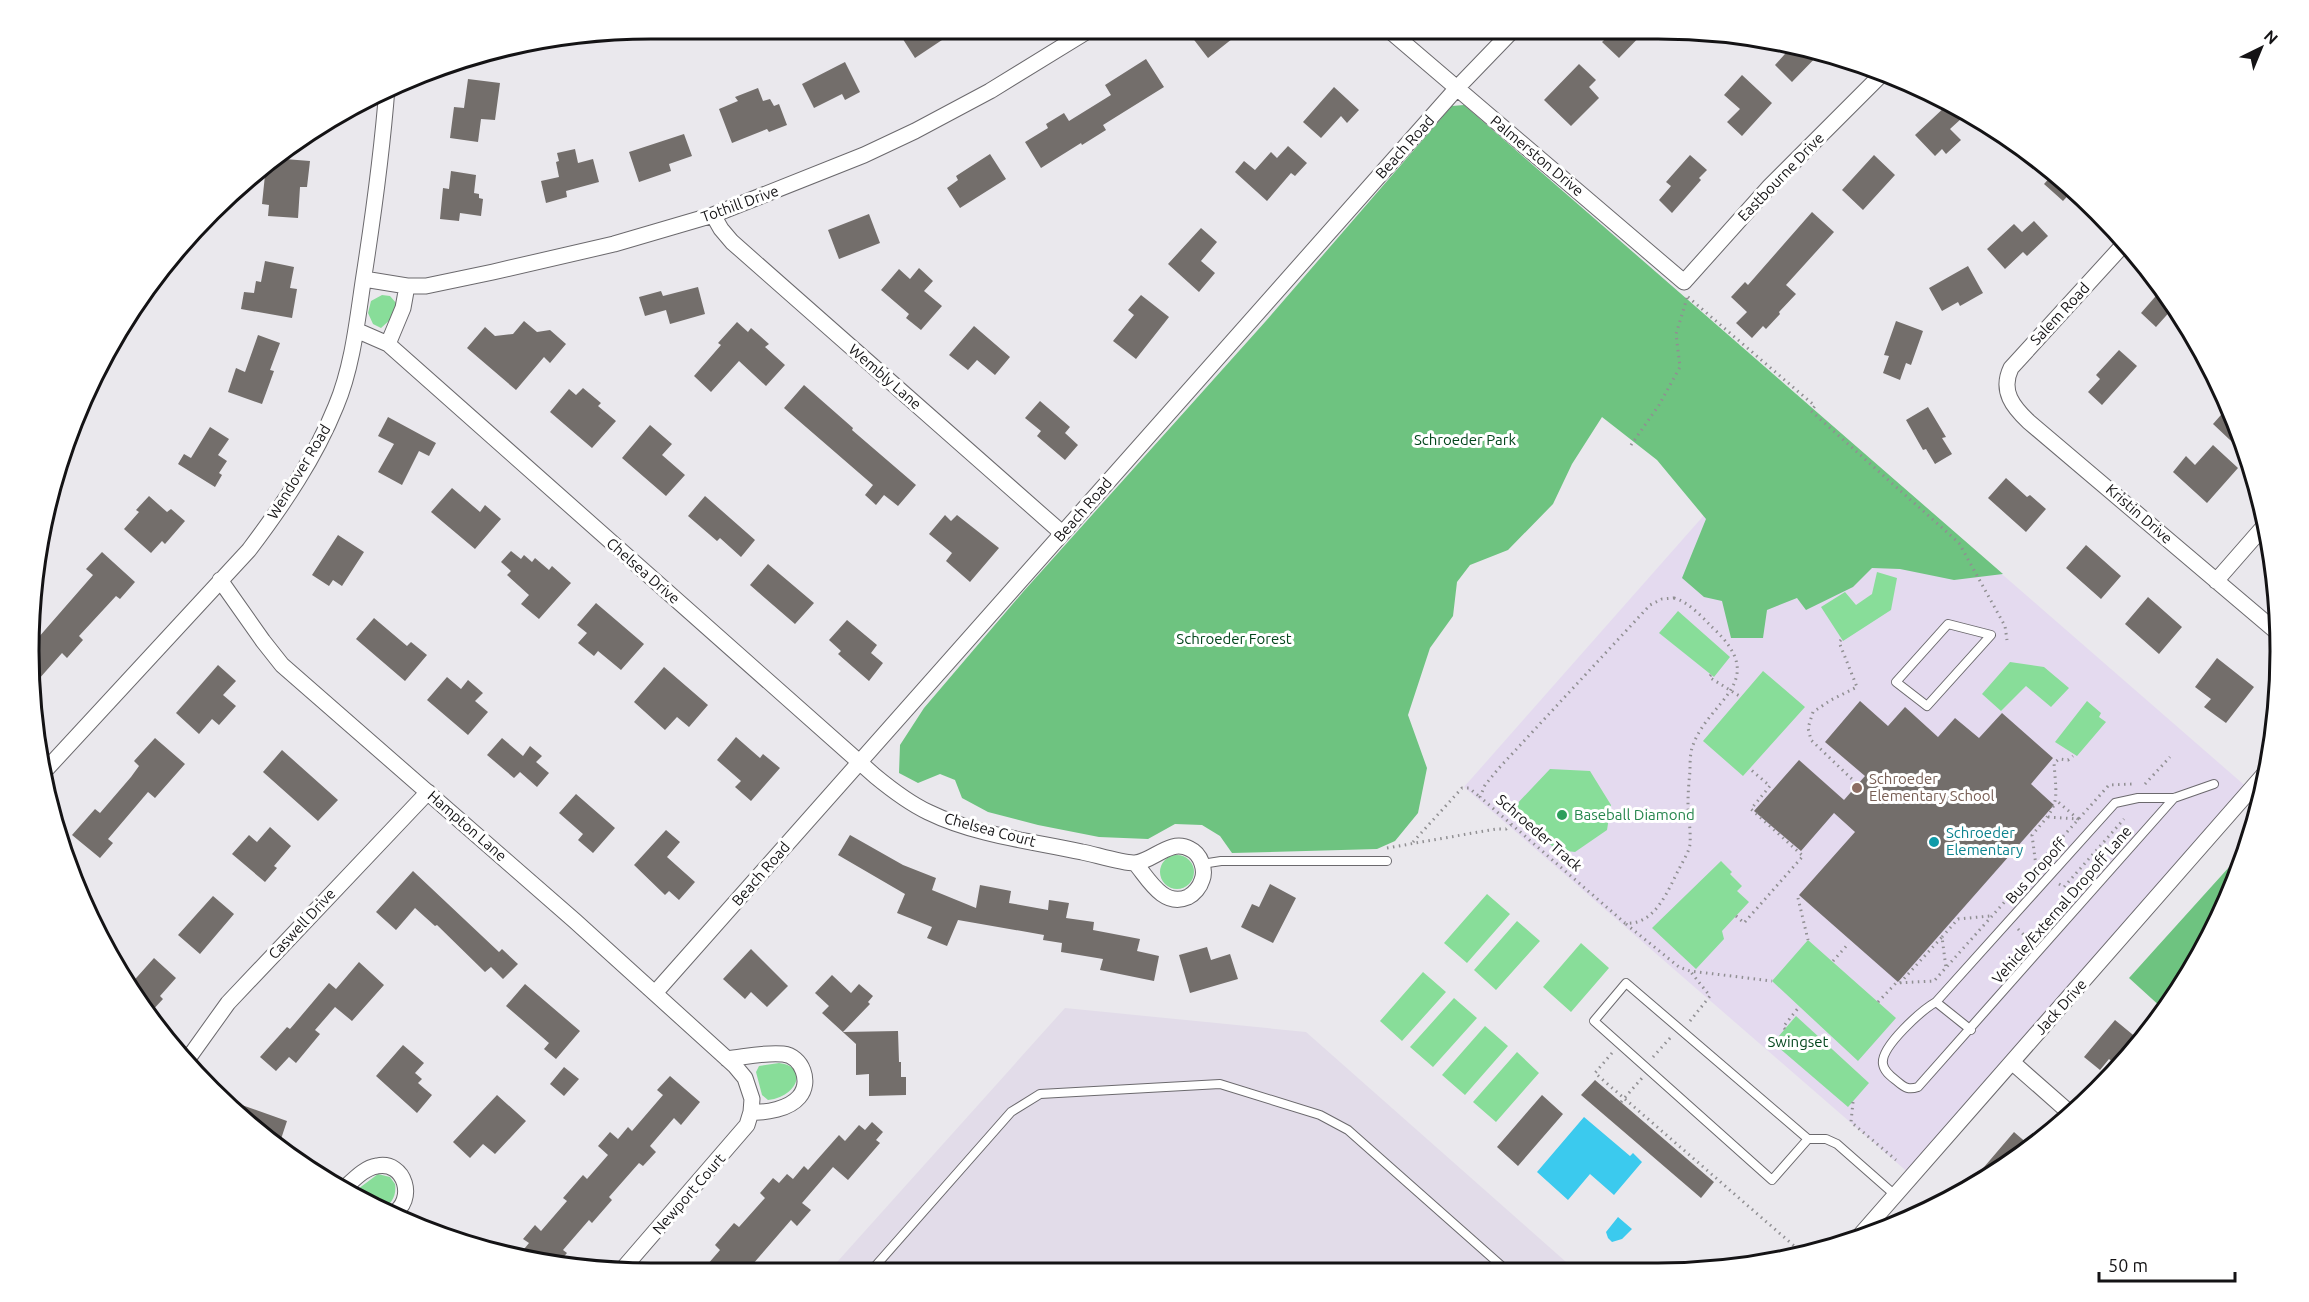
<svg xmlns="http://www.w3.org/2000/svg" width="2309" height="1302" font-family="Ubuntu,sans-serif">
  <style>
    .built { fill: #e2dce9 }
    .education { fill: #e4daef }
    .green { fill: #8d9 }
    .forest { fill: #6ec380 }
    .water { fill: #3bcaee }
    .building { fill: #736e6b }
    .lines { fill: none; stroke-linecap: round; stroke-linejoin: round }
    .service-casing { stroke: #6b696d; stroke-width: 10 }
    .minor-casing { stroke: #6b696d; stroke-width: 17 }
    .path { stroke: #908f92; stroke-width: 3; stroke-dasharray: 1.5 4.5; stroke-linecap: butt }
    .service { stroke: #fff; stroke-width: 8 }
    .minor { stroke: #fff; stroke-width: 15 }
    .education-dot { fill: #8d6e63; stroke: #fff; stroke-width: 2 }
    .leisure-dot { fill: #2e9e5b; stroke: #fff; stroke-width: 2 }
    .culture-dot { fill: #0f9aa8; stroke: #fff; stroke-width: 2 }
    .labels { text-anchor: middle; stroke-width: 6; stroke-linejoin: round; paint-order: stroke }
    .street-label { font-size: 15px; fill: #141315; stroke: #fff }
    .park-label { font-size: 15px; fill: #03461c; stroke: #fff }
    .education-label { font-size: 15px; fill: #785e54; stroke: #fff; text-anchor: start }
    .leisure-label { font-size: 15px; fill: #27864d; stroke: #fff; text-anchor: start }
    .culture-label { font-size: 15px; fill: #0d838f; stroke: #fff; text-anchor: start }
    .rim { fill: none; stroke: #141315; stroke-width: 3 }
  </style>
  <rect width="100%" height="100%" fill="#eae8ed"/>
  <path class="built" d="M1065 1008 1306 1032 1574 1269 829 1271Z"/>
  <path class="education" d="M1804 402 2250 790 1911 1175 1464 787Z"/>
  <path class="green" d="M382 295 390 296 397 304 392 318 381 328 373 324 368 313 371 301Z
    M1877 572 1897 578 1891 610 1843 641 1821 607 1845 592 1856 605 1872 594Z
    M1678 611 1730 657 1714 677 1659 633Z
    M2010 662 2044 667 2069 688 2051 707 2026 686 2001 711 1982 694Z
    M1763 671 1805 707 1743 776 1703 741Z
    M2087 701 2101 713 2099 717 2106 722 2077 756 2055 742Z
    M1550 769 1590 771 1611 805 1607 830 1575 852 1558 850 1517 822 1513 808Z
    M1160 872a17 17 0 1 1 34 0a17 17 0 1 1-34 0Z
    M1721 861 1732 872 1730 874 1742 886 1737 891 1749 902 1722 931 1724 939 1696 969 1652 928Z
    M1487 894 1510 914 1467 963 1444 943Z
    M1517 921 1540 941 1496 990 1474 970Z
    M1808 940 1896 1018 1858 1061 1772 981Z
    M1581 943 1609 968 1571 1012 1543 987Z
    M1423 972 1446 992 1402 1041 1380 1021Z
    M1454 998 1477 1018 1433 1067 1410 1047Z
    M1796 1016 1869 1083 1848 1107 1778 1047V1037Z
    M1485 1026 1508 1046 1465 1095 1442 1075Z
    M1517 1052 1539 1073 1496 1122 1473 1102Z
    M779 1063C809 1066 798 1097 768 1100L762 1095 756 1072 759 1066Z
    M378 1174 390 1177 395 1184C397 1195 391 1209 377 1207 368 1206 358 1198 350 1195Z"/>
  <path class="forest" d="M1464 105 2003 574 1954 580 1900 569 1872 568 1853 587 1806 610 1797 598 1767 610 1763 638H1731L1722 601 1704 597 1682 578 1706 519 1657 460 1602 417 1572 464 1553 504 1508 550 1470 565 1457 582 1453 616 1430 648 1408 715 1427 768 1418 813 1395 841 1377 849 1232 853 1220 836 1202 825 1175 824 1148 839 1099 837 1038 825 988 812 962 798 955 780 940 774 918 783 899 773 900 745 924 708 1023 592 1265 322 1452 106Z
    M2249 845 2197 963 2162 1008 2129 978Z"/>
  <path class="water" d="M1584 1117 1630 1156 1633 1153 1642 1162 1614 1195 1590 1174 1568 1200 1537 1172Z
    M1618 1217 1632 1229 1622 1239 1612 1242 1608 1238 1606 1232Z"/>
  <path class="building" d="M1614 30H1646L1619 58 1602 42Z
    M1242 31 1208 58 1188 32Z
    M954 32 915 58 899 33Z
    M1793 45 1822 51 1792 82 1775 65Z
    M1146 59 1164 87 1103 125 1106 130 1082 145 1081 143 1041 168 1025 142 1048 128 1046 124 1064 113 1069 121 1111 95 1105 85Z
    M845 62 860 92 845 100 842 94 814 108 802 84Z
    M1579 64 1596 80 1589 87 1599 98 1571 126 1544 100Z
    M1742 75 1772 103 1742 136 1727 122 1740 109 1724 95Z
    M468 79 500 83 495 120 481 119 478 142 450 138 454 107 464 108Z
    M1334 87 1359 110 1347 123 1341 116 1321 138 1303 122Z
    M758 88 763 101 770 99 774 106 779 104 787 125 769 132 767 129 732 143 719 109 738 101 735 97Z
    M1948 104 1962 118 1950 129 1961 140 1946 154 1942 149 1935 156 1915 135Z
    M684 134 692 156 669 164 671 171 639 182 629 152Z
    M1288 146 1307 163 1295 176 1291 173 1267 201 1235 172 1244 161 1255 170 1271 152 1277 158Z
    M575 149 578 163 593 159 599 182 566 191 567 197 546 203 541 181 559 177 556 162 559 161 557 153Z
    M990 154 1006 179 960 208 947 188 958 180 956 176Z
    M1690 155 1707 170 1699 178 1701 180 1672 213 1659 200 1671 186 1666 182Z
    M1874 155 1895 175 1863 210 1842 190Z
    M272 158 310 161 307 187H300L298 218 268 216 269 205 262 204 265 175 252 174Z
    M451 171 476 175 474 193 479 194V198L483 199 481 216 460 213 459 221 440 219 443 188 449 189Z
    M2054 173 2074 189 2063 201 2044 184Z
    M1812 212 1834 232 1786 285 1796 294 1779 312 1780 314 1766 329 1763 326 1752 338 1736 323 1747 312 1731 297 1745 282 1748 285Z
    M869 214 880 243 839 259 828 230Z
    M2034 221 2048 236 2027 256 2023 252 2005 269 1987 249 2014 224 2022 232Z
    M1201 228 1217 242 1201 261 1215 273 1199 292 1168 264Z
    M265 261 294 267 290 288 297 289 292 318 241 309 244 292 254 293 256 281 261 282Z
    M1968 266 1983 293 1960 306 1958 302 1942 311 1929 288Z
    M919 268 933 281 924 291 942 306 921 330 906 318 909 314 881 290 899 269 910 279Z
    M698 287 705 314 670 324 666 310 645 316 639 297 661 291 663 296Z
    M2162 289 2174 307 2156 327 2141 313Z
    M1141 295 1169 317 1136 359 1113 341 1134 315 1128 310Z
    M524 321 537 332 550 330 566 344 550 363 544 357 516 390 467 348 485 327 495 336 513 334Z
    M1896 321 1923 331 1911 365 1906 363 1900 380 1883 373 1889 356 1884 355Z
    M737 322 748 332 751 328 769 344 765 347 785 365 766 386 739 361 711 392 694 376 721 345 718 343Z
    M974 326 1010 357 995 375 977 360 968 370 949 355Z
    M258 335 280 343 270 370 274 371 262 404 228 392 236 368 245 372Z
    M2119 350 2137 366 2102 405 2088 392 2100 379 2096 375Z
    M804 385 853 428 852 430 916 485 898 506 884 495 876 505 865 495 873 485 784 408Z
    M583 388 601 403 598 406 616 421 592 448 550 412 569 389 576 395Z
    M1040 401 1070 427 1065 433 1078 445 1065 460 1037 436 1041 431 1025 418Z
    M1928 407 1946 437 1942 438 1952 454 1935 464 1926 449 1923 450 1906 420Z
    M2228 407 2246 455 2213 424Z
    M388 417 436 443 429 456 419 451 402 485 378 472 394 444 378 436Z
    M650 425 672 444 662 455 685 475 666 496 622 458Z
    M210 427 229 439 218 455 227 461 219 473 222 475 215 487 178 464 184 454 191 458Z
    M2213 445 2238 468 2207 503 2173 472 2186 456 2195 465Z
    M2006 478 2027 497 2030 495 2046 509 2026 532 1988 498Z
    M452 488 480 512 485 505 501 519 475 549 431 512Z
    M149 496 167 512 171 509 185 521 165 544 162 541 151 553 124 529 139 512 136 510Z
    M705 496 755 540 741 557 720 538 717 541 688 516Z
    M945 515 951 521 957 515 999 548 970 582 946 561 952 553 929 534Z
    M338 535 364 552 342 586 333 580 329 586 312 575Z
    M2086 545 2121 576 2101 599 2066 568Z
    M511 551 521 559 524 555 532 562 535 558 549 570 552 566 571 583 539 619 521 604 529 595 507 575 511 571 501 562Z
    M102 552 135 582 120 599 116 596 79 636 83 640 67 658 62 653 30 689 31 646 93 575 86 569Z
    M768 564 814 603 795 624 750 585Z
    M2148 597 2182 627 2159 654 2125 624Z
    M596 603 644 644 621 670 598 651 594 656 578 643 587 633 577 625Z
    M374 618 407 646 411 642 427 655 405 681 356 639Z
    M847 620 877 645 871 653 883 663 869 681 838 654 841 651 829 640Z
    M2217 658 2254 687 2226 723 2204 707 2211 699 2195 687Z
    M218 665 236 681 223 695 236 706 219 725 212 719 199 734 176 713Z
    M664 667 708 705 689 727 677 717 665 730 634 702Z
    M447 677 461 689 468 680 483 693 475 701 488 712 468 735 427 700Z
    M1860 701 1888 726 1905 707 1938 737 1955 718 1979 738 2002 713 2053 758 2031 784 2054 805 1898 982 1799 895 1855 832 1834 813 1801 851 1754 811 1799 760 1844 800 1865 776 1825 742Z
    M736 737 760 758 763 754 780 768 751 801 735 787 741 781 717 760Z
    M155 738 185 764 155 798 148 792 108 839 113 843 100 858 72 835 95 809 100 813 131 777 139 766 134 761Z
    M502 738 523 756 530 746 542 756 536 762 549 773 537 787 520 772 514 778 487 755Z
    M282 750 338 800 318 821 263 772Z
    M576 794 615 828 593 853 578 840 583 834 559 813Z
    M270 827 291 846 274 866 277 868 265 882 232 854 249 835 257 842Z
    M666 830 680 842 667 857 695 882 679 900 669 891 665 895 634 865Z
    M850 835 903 865 936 878 932 890 976 908 980 885 1011 891 1009 903 1048 910 1049 900 1069 903 1066 918 1094 922 1093 930 1140 939 1137 951 1159 956 1154 981 1100 970 1103 959 1061 952 1062 943 1043 940 1044 935 958 920 947 946 927 938 932 927 897 913 905 894 838 855Z
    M413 871 499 952 502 949 518 964 503 979 491 967 485 972 437 925 435 926 415 908 396 930 376 912Z
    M1270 884 1296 898 1273 943 1241 927 1252 904 1259 907Z
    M213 896 234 914 200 954 178 935Z
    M1207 947 1211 960 1230 954 1238 979 1190 993 1179 955Z
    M751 949 788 986 767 1007 751 992 745 999 723 979Z
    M154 958 176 978 160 996 163 999 149 1014 129 986Z
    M359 962 384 985 352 1021 335 1007 315 1030 320 1034 296 1063 289 1057 276 1071 260 1057 287 1027 290 1029 329 983 336 989Z
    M832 975 851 993 859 984 873 996 868 1002 870 1004 843 1032 898 1031 899 1062H901V1077H906V1095L869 1096V1074L856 1075V1044L822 1013 829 1006 815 993Z
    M525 984 580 1031 556 1059 544 1049 549 1043 506 1006Z
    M2115 1020 2138 1039 2117 1066 2109 1059 2100 1070 2084 1057Z
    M403 1045 424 1063 415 1073 422 1079 418 1083 432 1095 417 1113 376 1076Z
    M564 1067 579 1079 564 1096 550 1084Z
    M670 1076 700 1102 681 1125 674 1118 650 1146 656 1152 643 1166 639 1163 609 1197 612 1200 592 1223 589 1220 563 1250 567 1253 559 1262 520 1254 529 1243 523 1239 535 1225 541 1231 567 1201 563 1198 583 1175 587 1179 608 1155 598 1146 610 1132 618 1139 628 1127 632 1131 663 1095 657 1090Z
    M1595 1080 1714 1182 1701 1198 1581 1095Z
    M497 1095 526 1121 495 1154 483 1144 470 1158 453 1142Z
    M1542 1095 1563 1114 1518 1166 1497 1147Z
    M219 1097 287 1121 280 1142 265 1136 241 1119Z
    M872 1122 883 1132 876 1140 880 1143 848 1180 833 1167 802 1203 811 1210 797 1226 791 1220 746 1272H701L720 1250 715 1245 734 1223 739 1227 765 1198 760 1193 773 1178 779 1183 787 1174 793 1179 804 1166 808 1170 839 1135 845 1141 859 1125 865 1130Z
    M2014 1132 2029 1145 2020 1155 2004 1169 1967 1187Z"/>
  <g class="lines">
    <defs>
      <path id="service" d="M1948 624 1991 635 1927 706 1896 682Z
        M2174 798 1918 1087C1909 1090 1905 1088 1898 1082 1892 1077 1884 1072 1883 1064 1880 1047 1922 1010 1936 1002L2115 803 2138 798H2174L2214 784
        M1202 864 1221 861H1387
        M1936 1002 1971 1030
        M1808 1139 1772 1180 1594 1021 1626 983 1808 1139H1826L1837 1144 1895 1195
        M871 1271 1011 1112 1040 1094 1220 1084 1320 1115 1348 1130 1505 1269"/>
      <path id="minor" d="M1390 31 1684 282 1770 186 1881 75
        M713 215 721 229 732 242 1062 533
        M2125 243 2011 368C2000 391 2013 407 2029 422L2278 633
        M364 279 407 286H426L493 272 614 244 713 215 864 155 915 131 990 91 1086 32
        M356 330 388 344 875 776C892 790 909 803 928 812 975 835 1031 841 1082 852 1093 854 1125 864 1135 863 1154 861 1170 838 1190 849 1201 854 1206 870 1202 880 1200 887 1194 894 1188 897 1163 908 1148 878 1135 863
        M388 344 403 308 407 286
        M220 580 263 641 282 665 575 921 735 1066 745 1078 752 1099 751 1112 747 1125 620 1272
        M2216 581 2265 525
        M41 775 249 550C283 505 315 458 336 406 352 368 357 323 363 282 373 218 382 153 387 88
        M655 993 1457 88 1513 30
        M727 1059C745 1057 765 1052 783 1054 802 1056 812 1082 799 1097 789 1109 766 1113 751 1112
        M2012 1062 2071 1114
        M185 1063 228 1003 428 792
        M341 1191C352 1182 363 1168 377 1166 405 1160 417 1201 392 1214
        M1855 1241 2266 772"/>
    </defs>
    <use href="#service" class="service-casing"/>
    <use href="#minor" class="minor-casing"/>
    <path class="path" d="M1688 297 1815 406 1811 411 1959 543 2005 626 2007 640
      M1631 445 1659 405 1680 367 1676 334 1687 298
      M1674 598C1689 602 1702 617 1713 628 1772 683 1707 700 1692 748 1690 755 1690 764 1690 771 1689 781 1688 792 1688 803 1688 816 1691 830 1690 844 1689 852 1683 861 1679 869 1668 890 1655 926 1625 923L1480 797 1485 785 1499 768 1650 605 1662 599Z
      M1841 640 1839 642 1857 687 1831 700 1813 712 1808 728 1811 740 1856 783
      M1711 675 1709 677 1741 697
      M2145 784 2170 757
      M2048 817 2078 819 2057 801
      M1413 842 1462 788H1469L1480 797
      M1387 848 1496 829H1506L1511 825
      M2036 866 2032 835C2060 803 2057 804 2054 763L2059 759 2068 760 2073 756
      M2059 884 2064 887 2124 819
      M1798 898 1808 940
      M1736 916 1744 923 1803 856 1751 809 1770 786 1750 769
      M1626 924 1679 967 1690 971 1772 981
      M2018 929 2025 936
      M1942 937 1958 919 1990 916
      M1833 961 1849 943
      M1900 983 1942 937 1946 968
      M1878 1002 1896 983 1934 981 2109 785 2133 784
      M1690 1021 1710 996 1690 971
      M1785 1029 1783 1027 1799 1007
      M1612 1053 1595 1073 1800 1251
      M1653 1057 1671 1037
      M1621 1102 1642 1078
      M1853 1102 1851 1122 1896 1160"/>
    <use href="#service" class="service"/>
    <use href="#minor" class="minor"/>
  </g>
  <circle class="education-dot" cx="1857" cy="788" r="6"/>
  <circle class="leisure-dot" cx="1562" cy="815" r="6"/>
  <circle class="culture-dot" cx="1934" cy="842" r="6"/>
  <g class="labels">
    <g class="street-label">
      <text transform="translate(1405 147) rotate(-48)" y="5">Beach Road</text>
      <text transform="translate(1537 156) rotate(40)" y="5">Palmerston Drive</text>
      <text transform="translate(1781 177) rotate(-46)" y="5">Eastbourne Drive</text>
      <text transform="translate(740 204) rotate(-20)" y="5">Tothill Drive</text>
      <text transform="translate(2060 314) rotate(-47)" y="5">Salem Road</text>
      <text transform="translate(885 377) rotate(41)" y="5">Wembly Lane</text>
      <text transform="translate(299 472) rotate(-59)" y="5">Wendover Road</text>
      <text transform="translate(1083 510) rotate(-49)" y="5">Beach Road</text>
      <text transform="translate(2139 514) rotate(41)" y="5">Kristin Drive</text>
      <text transform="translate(643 571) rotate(41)" y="5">Chelsea Drive</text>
      <text transform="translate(467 826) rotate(41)" y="5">Hampton Lane</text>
      <text transform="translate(990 830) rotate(15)" y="5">Chelsea Court</text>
      <text transform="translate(1539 833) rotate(41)" y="5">Schroeder Track</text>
      <text transform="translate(2036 871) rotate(-48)" y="5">Bus Dropoff</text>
      <text transform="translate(761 874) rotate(-49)" y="5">Beach Road</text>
      <text transform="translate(2062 905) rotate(-49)" y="5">Vehicle/External Dropoff Lane</text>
      <text transform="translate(302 924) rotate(-47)" y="5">Caswell Drive</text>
      <text transform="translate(2061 1007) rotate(-48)" y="5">Jack Drive</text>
      <text transform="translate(689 1194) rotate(-49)" y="5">Newport Court</text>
    </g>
    <g class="park-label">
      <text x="1465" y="445">Schroeder Park</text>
      <text x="1234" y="644">Schroeder Forest</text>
      <text x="1798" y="1047">Swingset</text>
    </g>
    <g class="education-label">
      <text x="1869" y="784">Schroeder<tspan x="1869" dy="17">Elementary School</tspan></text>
    </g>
    <g class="leisure-label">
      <text x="1574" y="820">Baseball Diamond</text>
    </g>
    <g class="culture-label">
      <text x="1946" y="838">Schroeder<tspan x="1946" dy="17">Elementary</tspan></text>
    </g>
  </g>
  <path d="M0 0H2309V1302H0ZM651 39H1658A612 612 0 0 1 2270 651V651A612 612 0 0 1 1658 1263H651A612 612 0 0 1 39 651V651A612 612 0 0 1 651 39Z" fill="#fff" fill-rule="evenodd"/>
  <path class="rim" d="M651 39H1658A612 612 0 0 1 2270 651V651A612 612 0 0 1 1658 1263H651A612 612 0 0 1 39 651V651A612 612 0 0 1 651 39Z"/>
  <g transform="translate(2261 48) rotate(43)" stroke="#ffffff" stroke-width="4.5" paint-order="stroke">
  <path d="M0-4.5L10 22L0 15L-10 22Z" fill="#141315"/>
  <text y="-9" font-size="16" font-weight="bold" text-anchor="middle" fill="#141315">N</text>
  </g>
  <path d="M2099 1272v9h136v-9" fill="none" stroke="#141315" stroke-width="3"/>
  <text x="2108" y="1272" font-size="18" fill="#141315" stroke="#ffffff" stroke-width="4.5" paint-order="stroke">50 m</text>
</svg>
